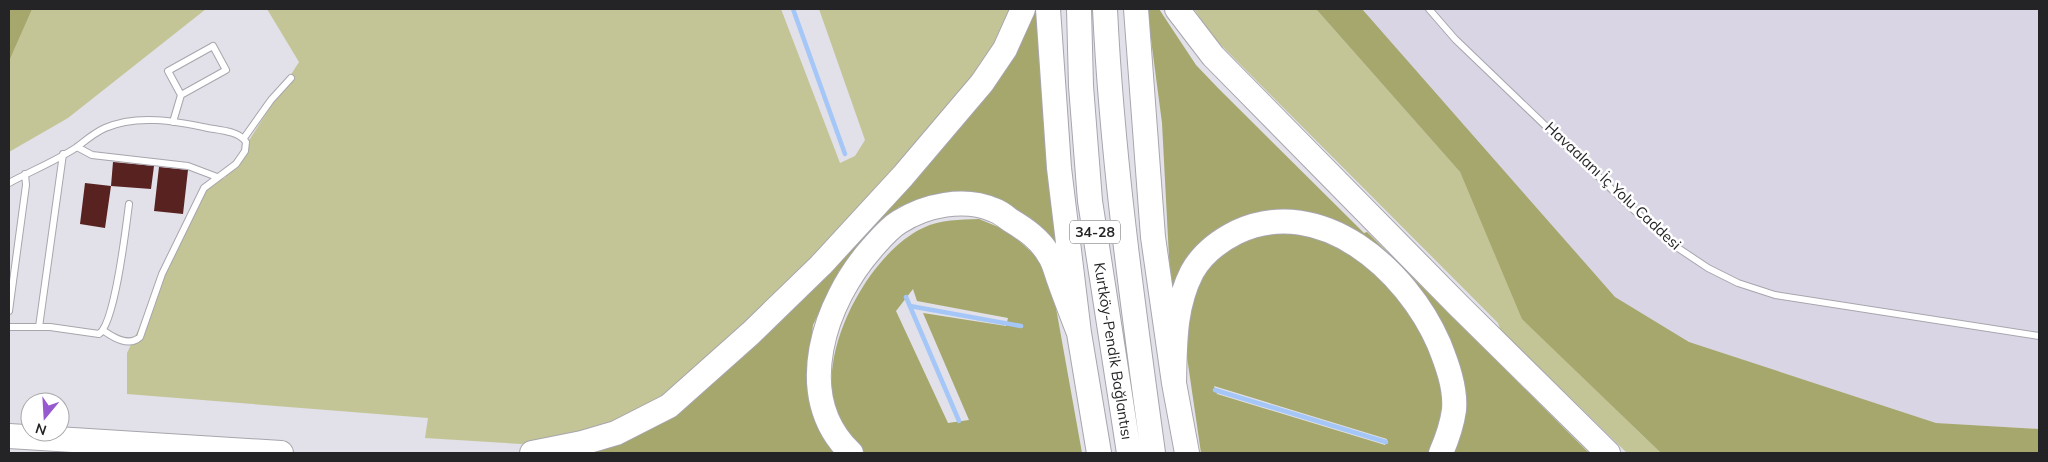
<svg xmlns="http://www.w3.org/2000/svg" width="2048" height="462" font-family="Mulish,sans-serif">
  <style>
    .built { fill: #d9d5e4 }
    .green { fill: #c3c596 }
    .forest { fill: #a5a76c; fill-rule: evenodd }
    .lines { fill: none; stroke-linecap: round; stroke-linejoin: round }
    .stream { stroke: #a5c7f8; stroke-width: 4.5 }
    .building { fill: #57221f }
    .lane-casing { stroke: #a8a5ad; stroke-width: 8 }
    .highway-casing { stroke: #a8a5ad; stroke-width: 26 }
    .lane { stroke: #fff; stroke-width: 6 }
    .highway { stroke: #fff; stroke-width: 24 }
    .labels { text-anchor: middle; stroke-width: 5; stroke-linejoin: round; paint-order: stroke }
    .shield { fill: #fff; stroke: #666567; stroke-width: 1 }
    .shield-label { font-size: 14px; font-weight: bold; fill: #242326 }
    .street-label { font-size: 15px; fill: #242326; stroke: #fff }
  </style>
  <rect width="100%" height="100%" fill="#e2e0e8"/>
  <path class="built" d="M1361 9H2039V429L1936 423 1689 342 1611 295Z"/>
  <path class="green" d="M9 9H206L68 118 9 152Z
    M267 9H781L840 163 855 156 865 140 819 9H1013L1000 40 972 82 872 196 808 265 666 395 581 437 521 444 425 438 428 418 127 394V353L210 182 225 178 299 62Z
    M1194 9H1316L1460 172 1523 319 1661 453H1627L1500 329 1498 323 1214 38Z"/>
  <path class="forest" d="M9 9H32L9 61Z
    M1031 9H1041L1059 259 1041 227 1020 212 996 199 969 194H939L899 207 866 236 839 271 813 325 806 381 821 434 836 453H586L743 352Z
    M1147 9H1159L1196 65 1218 88 1364 233 1367 232 1589 453H1450L1439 326 1304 212 1278 211 1254 213 1234 221 1171 295 1162 123Z
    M1316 9H1362L1615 297 1689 342 1936 423 2039 429V453H1661L1522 319 1460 172Z
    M979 219 1008 231 1039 259 1056 308 1082 453H865C852 437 839 422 834 402 820 345 871 252 923 228 941 219 960 220 979 219ZM913 289 917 301 1008 318 1006 326 923 313 969 420 948 423 896 311Z
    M1293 231 1339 246 1389 283 1413 313 1436 359 1446 408 1433 453H1201L1187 357V310L1206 269 1226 249 1249 236ZM1214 386 1387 439 1385 445 1217 394Z"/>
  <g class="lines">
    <path class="stream" d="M793 9 845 154
      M906 297 959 421
      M910 306 1021 326
      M1215 390 1386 442"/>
  </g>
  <path class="building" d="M113 162 154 166 151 189 111 186Z
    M159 167 188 170 183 214 154 211Z
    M85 183 111 186 105 228 80 224Z"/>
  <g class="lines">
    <defs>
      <path id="lane" d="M1429 9 1455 39 1627 204 1675 246 1708 268 1738 283 1775 295 2039 336
        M173 122 181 95 226 70 213 46 168 71 181 95
        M244 138 271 100 291 78
        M77 147 92 155 188 166 217 177
        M9 183C31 171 56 161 77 147 86 140 94 133 105 128 137 114 175 121 208 128 219 130 239 131 246 142L245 151 236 164 204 188 162 274 140 337C129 347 114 338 104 331
        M9 311 26 185 25 174
        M9 327H50L99 334C115 323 126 227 129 204
        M39 327 63 154"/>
      <path id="highway" d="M1048 9 1059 168 1079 333 1099 453
        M1079 9 1081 86 1090 201 1129 453
        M1105 9C1112 158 1133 306 1153 453
        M1136 9 1153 237 1174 383 1187 453
        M1177 9 1213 56 1459 306 1608 453
        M1174 383C1175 344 1174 307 1192 272 1202 254 1219 241 1237 232 1321 193 1407 270 1439 344 1447 364 1456 388 1454 410 1452 425 1447 439 1441 453
        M9 436 281 453
        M532 453 582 443 616 433 669 406 751 333 821 265 903 176 982 83 1005 49 1023 9
        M851 453C791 396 825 301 872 248 880 239 889 228 899 222 926 205 964 197 994 210 1000 212 1005 216 1010 220 1025 229 1040 239 1049 255 1054 262 1056 272 1059 280 1065 297 1072 315 1079 333"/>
    </defs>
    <use href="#lane" class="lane-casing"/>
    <use href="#highway" class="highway-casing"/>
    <use href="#lane" class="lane"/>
    <use href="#highway" class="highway"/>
  </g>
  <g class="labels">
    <rect class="shield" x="1070" y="220.5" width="50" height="23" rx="4"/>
    <g class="shield-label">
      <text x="1095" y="237">34-28</text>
    </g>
    <g class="street-label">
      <text transform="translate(1613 186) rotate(43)" y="5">Havaalanı İç Yolu Caddesi</text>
      <text transform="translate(1113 351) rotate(81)" y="5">Kurtköy-Pendik Bağlantısı</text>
    </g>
  </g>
  <rect width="2048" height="462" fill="none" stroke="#242326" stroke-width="20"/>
  <g transform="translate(45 417) rotate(198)"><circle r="24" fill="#ffffff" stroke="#a7a7a8"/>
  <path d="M0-4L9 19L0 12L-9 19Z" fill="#9659cf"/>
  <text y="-8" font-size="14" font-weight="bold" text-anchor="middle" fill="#242326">N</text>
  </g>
</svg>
